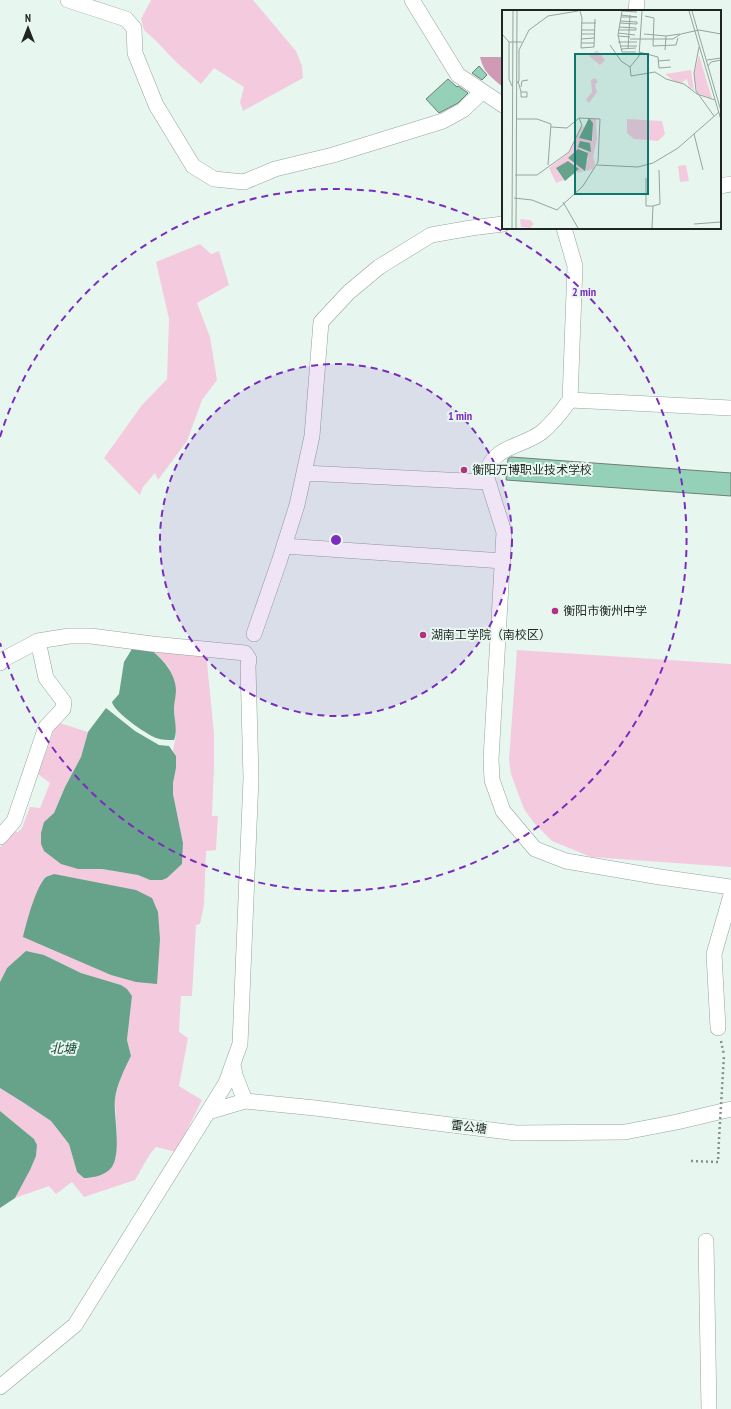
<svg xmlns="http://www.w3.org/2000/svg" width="731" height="1409" font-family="'PT Sans Narrow','Noto Sans SC',sans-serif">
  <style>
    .green { fill: #f4cbde }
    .forest { fill: #cf9ab3 }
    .water { fill: #67a28b }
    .building { fill: #95d1b9; stroke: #6f7d76 }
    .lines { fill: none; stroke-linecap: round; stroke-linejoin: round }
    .minor-casing { stroke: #95a39d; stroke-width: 16 }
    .path { stroke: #86918c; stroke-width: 2.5; stroke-dasharray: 2 3; stroke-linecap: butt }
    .minor { stroke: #fff; stroke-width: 15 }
    .path-bridge { stroke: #86918c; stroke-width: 2.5; stroke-dasharray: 2 3; stroke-linecap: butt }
    .ring { fill: none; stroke: #7b2cbf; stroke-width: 2; stroke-dasharray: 7 5 }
    .poi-dot { fill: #b3327e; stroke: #e7f7f0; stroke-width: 1.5 }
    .labels { text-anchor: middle; stroke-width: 4; stroke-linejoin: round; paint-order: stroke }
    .poi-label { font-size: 12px; fill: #1f2522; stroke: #e7f7f0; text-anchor: start }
    .street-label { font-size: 12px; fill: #1f2522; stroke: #e7f7f0 }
    .water-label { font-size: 13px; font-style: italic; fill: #174838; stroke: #e7f7f0 }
    .inset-road { fill: none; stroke: #97a39e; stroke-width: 1 }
    .view { fill: #0f766e; fill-opacity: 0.15; stroke: #0f766e; stroke-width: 2 }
    .inset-edge { fill: none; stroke: #1f2522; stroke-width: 2 }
    .centre { fill: #7b2cbf; stroke: #e7f7f0; stroke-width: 2 }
    .ring-label { font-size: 12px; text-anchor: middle; font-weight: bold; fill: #7b2cbf; stroke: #e7f7f0; stroke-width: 4; stroke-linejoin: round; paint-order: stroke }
  </style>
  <rect width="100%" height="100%" fill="#e7f7f0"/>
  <path class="green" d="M151 0H253L296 51 302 66 303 78 243 111 240 102 244 87 214 68 201 84 176 62 157 42 144 30 141 19Z
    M200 244 211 254 219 251 229 285 197 303 210 337 217 380 202 400 187 441 158 480 155 473 143 487 140 495 104 458 142 405 167 379 169 319 156 262Z
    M142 645 209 653 207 662 214 734V766L212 816H218L216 850 206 851 204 905 200 924 196 925 192 996H181L179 1032 188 1038 179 1086 202 1100 176 1152 156 1147 150 1154 135 1180 84 1197 72 1182 56 1194 49 1186 15 1198 36 1156 37 1145 34 1139 0 1111V1088L24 1103 51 1121 69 1144 77 1172 108 1171 116 1157 117 1140 115 1099 121 1076 131 1056 127 1040 132 996 121 985 81 973 44 955 7 968 0 982V847L14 831 18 832 22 828 30 807 40 808 50 783 38 774 57 722 88 732 81 757 65 787 54 813 44 822 41 844 78 869H102L138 875 150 880 167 878 182 864 183 843 173 794V783L176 767V756L173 751 176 735 174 707 176 690 168 666 159 657Z
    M517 650 731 664V867L591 857 552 841 534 823 524 809 511 774 509 759Z"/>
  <path class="forest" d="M480 57H503V87C491 77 484 73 480 57Z"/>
  <path class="water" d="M135 644C154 646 176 671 176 690 176 696 174 703 174 709 174 719 178 730 174 740 168 740 162 740 156 738 146 734 114 712 112 702L119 694 124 662Z
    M106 708 135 731 159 745 169 746 176 756V768L173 783V794L183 843 182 864 167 878 162 880H150L138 875 102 869H78L61 864 44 851 41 844V833L44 822 54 813 65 787 81 757 88 732Z
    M54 874 136 890 152 898 158 912 160 939 157 984 136 982 111 975 23 937C26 924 36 886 46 877 48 876 52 875 54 874Z
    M26 951 44 955 81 973 121 985 127 989 132 996 127 1040 131 1056C124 1070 117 1084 115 1099 113 1117 124 1159 108 1171 101 1176 92 1178 84 1178L77 1172 69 1144 51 1121 24 1103 0 1088V982L7 968Z
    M0 1111 34 1139 37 1145 36 1156 30 1170 15 1198 0 1208Z"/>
  <path class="building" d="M479 66 487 75 482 80 472 73Z
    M448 79 457 87 458 86 468 93 458 103 439 113 426 99Z
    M511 457 731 473V496L506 480 508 459Z"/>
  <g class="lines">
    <defs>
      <path id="minor" d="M68 0 126 19 134 28 135 53 156 105 193 166 214 179 244 182 275 169 333 155 443 121 463 110 482 92
        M412 0 458 75 503 105
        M636 11 637 0
        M720 186 731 184
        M564 228 575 266 570 400C562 411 553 423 542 432 523 447 491 446 486 475L504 532 491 759 492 780 503 811 535 849 566 861 660 877 731 887
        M570 400 731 408
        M304 473 487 482
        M284 546 503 561
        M254 634 279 562 297 505 312 436 321 322 349 292 379 267 431 235 471 228 503 224
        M0 663 4 659 38 641 69 636H91L152 644 245 653 249 659 248 666 251 778 240 1044 226 1083 75 1325 0 1387
        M0 837 14 821 46 727 63 709 64 702 46 678 38 641
        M718 1028 714 954 731 895
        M233 1064 235 1075 245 1101
        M208 1112 245 1101 315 1108 516 1133 625 1132 677 1122 731 1109
        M706 1241 709 1409"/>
    </defs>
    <use href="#minor" class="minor-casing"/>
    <path class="path" d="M721 1041 724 1055
      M691 1161 718 1162 719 1139"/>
    <use href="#minor" class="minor"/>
    <path class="path-bridge" d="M719 1139 724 1055"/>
  </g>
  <circle cx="336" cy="540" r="176" fill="#7b2cbf" fill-opacity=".12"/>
  <g class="ring">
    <circle cx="336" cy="540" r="176"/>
    <path d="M0 437A351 351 0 1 1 0 643"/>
  </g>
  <g class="poi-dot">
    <circle cx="464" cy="470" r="4"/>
    <circle cx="555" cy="611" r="4"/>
    <circle cx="423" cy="635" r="4"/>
  </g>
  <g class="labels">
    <g class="poi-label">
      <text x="472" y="474">衡阳万博职业技术学校</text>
      <text x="563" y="615">衡阳市衡州中学</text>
      <text x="431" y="639">湖南工学院（南校区）</text>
    </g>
    <g class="street-label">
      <text transform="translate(469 1127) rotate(7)" y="4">雷公塘</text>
    </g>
    <g class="water-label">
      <text x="63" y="1053">北塘</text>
    </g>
  </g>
  <g transform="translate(502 10)">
    <rect width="219" height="219" fill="#e7f7f0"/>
    <path d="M95 40 103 50 98 55 87 46ZM197 45 210 89 195 83 192 64ZM189 60 192 80 187 77 185 69 179 73 173 72 163 64ZM93 68 96 72 93 74 95 82 87 93 84 90 90 82 89 70ZM87 108 94 109 95 129 91 147 93 154 91 159 75 163 77 159 65 152 54 158 62 170 54 173 47 158 68 142 79 116 82 117 77 128 91 130V113ZM78 139 85 142 86 149 81 161 78 156 67 149ZM125 109 160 111 163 124 156 131 132 129 125 123ZM184 155 187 171 178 172 176 156ZM18 209 28 210 32 214 28 218 19 217Z" fill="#f4cbde" fill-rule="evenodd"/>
    <path d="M87 108 91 113 90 131 77 128ZM78 131 88 133 89 142 76 137ZM76 139 86 143 83 161 66 148ZM66 151 77 159 63 171 54 158Z" fill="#67a28b"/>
    <path class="inset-road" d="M78 1 80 8 79 38 92 37 93 9M140 1 137 46 128 57 129 66 153 62 164 69 182 74 195 84 213 90M187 1 219 110M190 1 219 101M143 6 152 8 151 36 174 35 176 28M119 7H135L119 5M79 13H94M118 13 135 14V12L118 11M79 20H92M116 20H134V18L117 17M116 23 133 25M0 24 7 32V69L10 76M79 24H92M142 24 164 26 178 24M116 26 128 27M79 29 92 28M128 29H171L179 24 197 20 219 24M7 32H20M116 32H135M79 33H92M108 35 119 51 128 57M118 36H135M197 37 192 63 194 81 212 106M119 39 134 38M126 39 128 5M163 40 164 26M134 42H120L116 25 120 1 135 2M137 42 156 47 157 58 169 57M205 50 219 48M156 51 168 50M206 56 209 52 219 50M16 71 19 82H25V87H19V82M15 73 17 71V40L27 20 46 6 76 1M19 77 20 71 26 70M14 109H35L49 114 46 155M192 124 201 160M95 155 136 157 151 153 176 138 217 102M13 165H35L67 142 80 115 77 108M144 168V196H151M12 188 30 190 55 200 81 176 96 152 98 109 77 108 65 118 49 117M61 192 76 218M192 214 219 212M10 218 11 1M14 218 15 1M150 218 151 196 158 194 157 160"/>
    <path class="view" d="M73 44H146V184H73Z"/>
    <rect width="219" height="219" class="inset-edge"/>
  </g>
  <circle cx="336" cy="540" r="6" class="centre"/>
  <g class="ring-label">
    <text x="584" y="296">2 min</text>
    <text x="460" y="420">1 min</text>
  </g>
  <g transform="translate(28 28)" stroke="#e7f7f0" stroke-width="3" paint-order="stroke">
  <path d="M0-3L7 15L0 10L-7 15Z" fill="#1f2522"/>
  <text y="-6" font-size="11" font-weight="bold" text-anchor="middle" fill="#1f2522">N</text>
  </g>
</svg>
